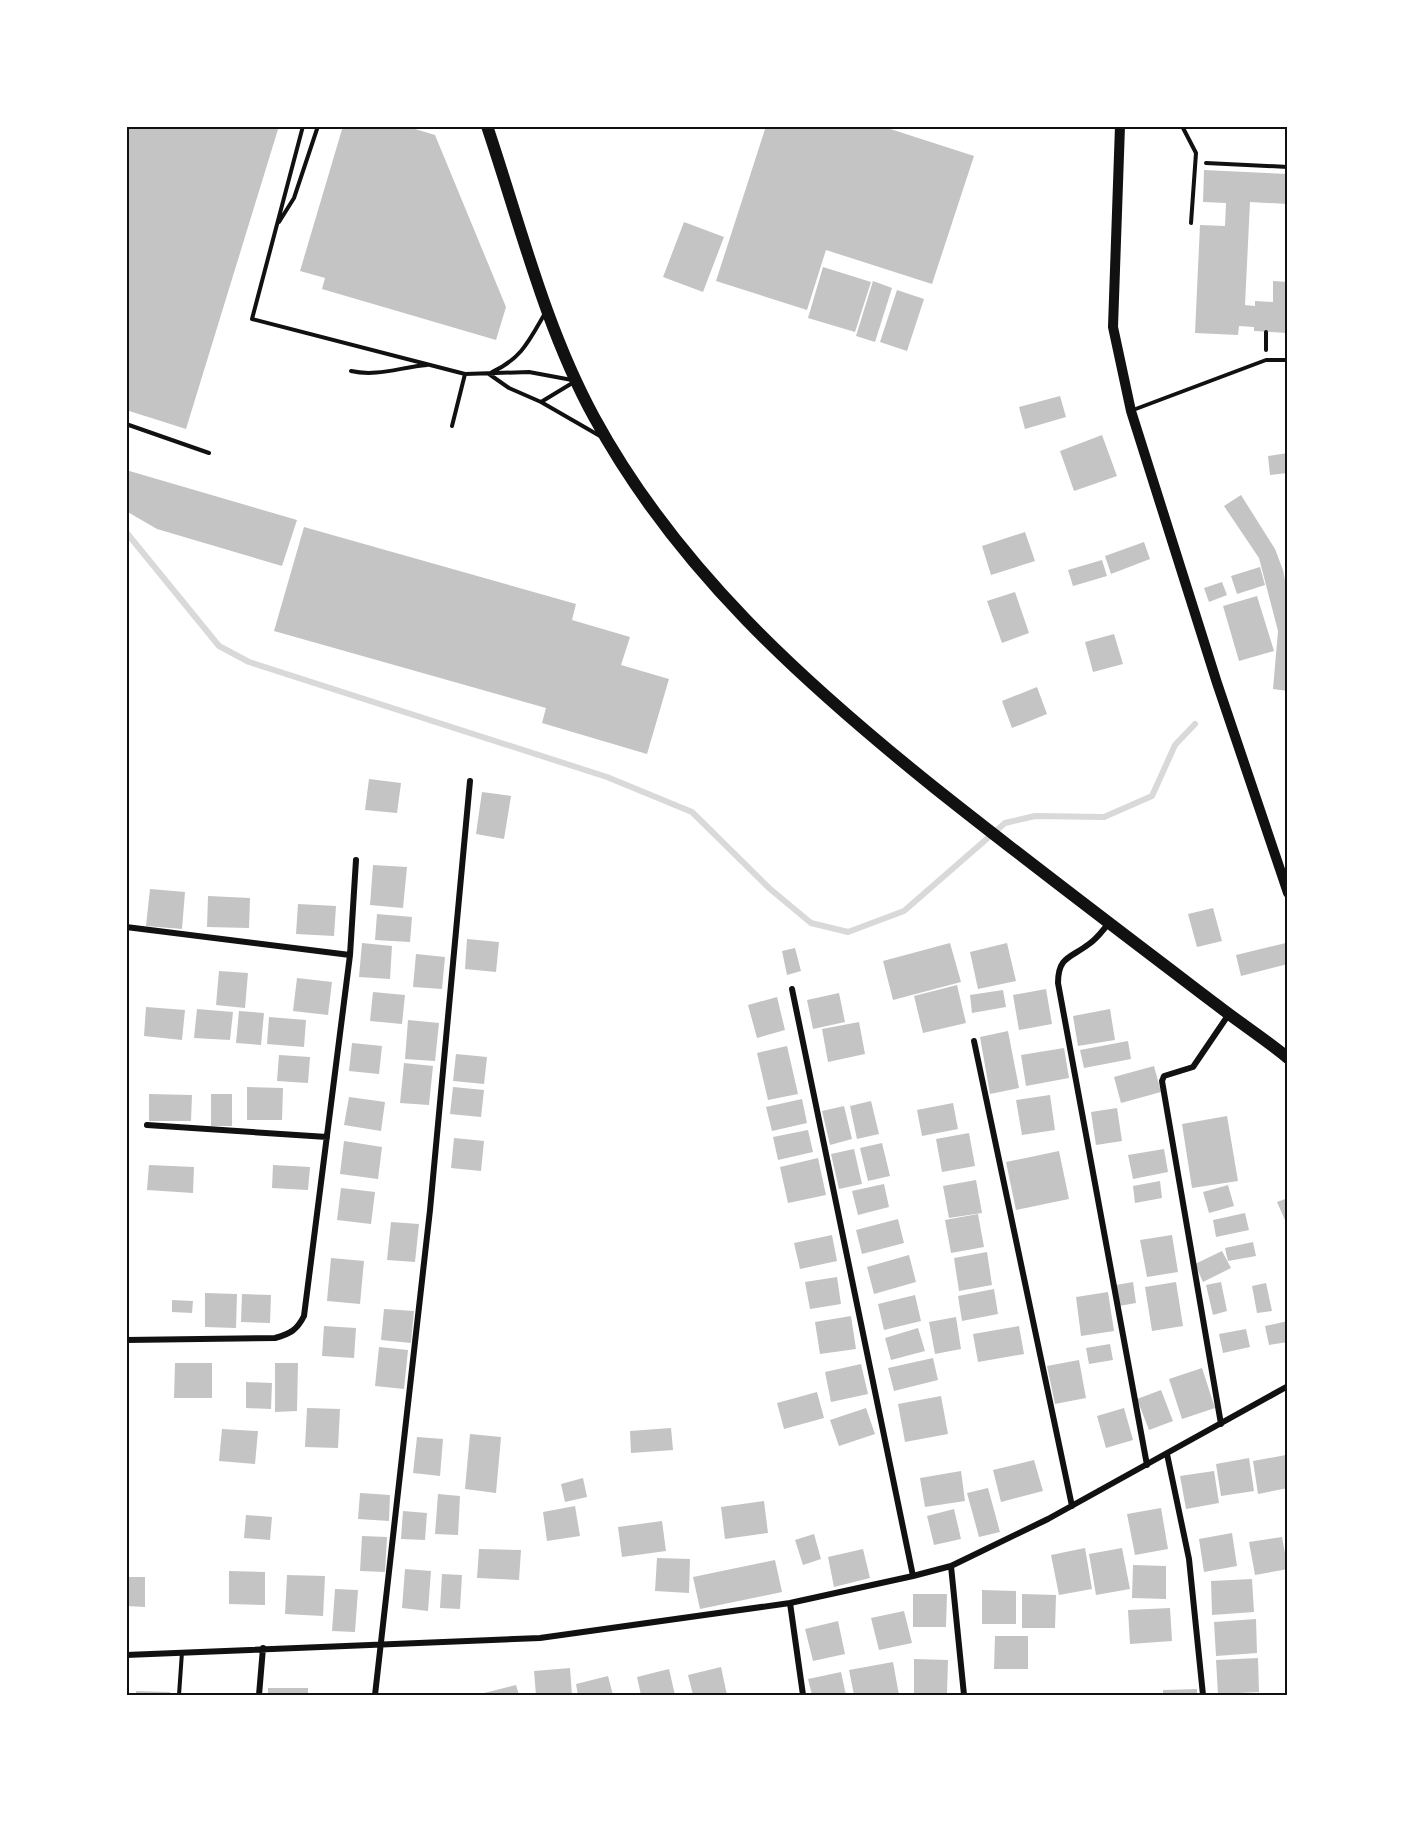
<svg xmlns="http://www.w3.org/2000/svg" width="1414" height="1821" font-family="'Fira Sans',sans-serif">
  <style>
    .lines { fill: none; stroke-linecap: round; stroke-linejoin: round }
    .stream { stroke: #d9d9d9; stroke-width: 6 }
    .building { fill: #c4c4c4 }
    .path { stroke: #111; stroke-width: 4 }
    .service { stroke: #111; stroke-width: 4 }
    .minor { stroke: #111; stroke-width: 6 }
    .tertiary { stroke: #111; stroke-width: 10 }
    .primary { stroke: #111; stroke-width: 12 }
    .neatline { fill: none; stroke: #111; stroke-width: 2 }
  </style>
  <rect width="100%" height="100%" fill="#fff"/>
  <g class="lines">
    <path class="stream" d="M126 532 219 646 249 662 607 777 692 812 769 888 811 923 848 932 904 911 1005 823 1035 816 1104 817 1152 796 1175 745 1195 724"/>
  </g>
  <path class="building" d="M126 126H279L186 429 126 410Z
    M343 126H405L435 135 506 307 496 340 322 289 325 278 300 271Z
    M766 126H881L974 156 932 284 826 250 807 310 716 281Z
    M1204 170 1288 174V204L1250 202 1245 305 1255 306V301L1273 302V281L1288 282V333L1254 331V327L1239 326 1238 335 1195 333 1200 225 1225 226 1226 203 1203 202Z
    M684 222 724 237 703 292 663 277Z
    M823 267 871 282 855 332 808 318Z
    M873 281 892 288 875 342 856 336Z
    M897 290 924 299 907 351 880 342Z
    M1060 396 1066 417 1025 429 1019 407Z
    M1102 435 1117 476 1074 491 1060 451Z
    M1288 453V473L1270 475 1268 456Z
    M126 470 297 520 282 566 157 529 126 511Z
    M1241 495 1275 549 1283 570 1288 595V691L1273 689 1278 631 1259 558 1224 506Z
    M304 527 576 604 572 620 630 637 621 665 669 679 647 754 542 723 546 708 274 631Z
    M1025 532 1035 561 991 575 982 546Z
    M1144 542 1150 559 1111 574 1105 556Z
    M1102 560 1107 576 1073 586 1068 570Z
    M1260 567 1265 585 1237 594 1231 576Z
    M1222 582 1227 595 1209 602 1204 588Z
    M1015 592 1029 633 1002 643 987 601Z
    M1257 596 1274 651 1239 661 1223 606Z
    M1114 634 1123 664 1093 672 1085 642Z
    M1037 687 1047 714 1012 728 1002 701Z
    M369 779 401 783 397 813 365 810Z
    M482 792 511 796 504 839 476 834Z
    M373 865 407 867 403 908 370 905Z
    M150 889 185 892 182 929 146 926Z
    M208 896 250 898 249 928 207 927Z
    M298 904 336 906 334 936 296 934Z
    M1213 908 1222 941 1197 947 1188 914Z
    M377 914 412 917 410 942 375 940Z
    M467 939 499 942 496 972 465 969Z
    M362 943 392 946 390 979 359 977Z
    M950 943 961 982 893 1000 883 961Z
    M1007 943 1016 981 978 989 970 952Z
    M1286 943 1288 964 1241 976 1236 955Z
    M795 948 801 971 787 975 782 951Z
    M416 954 445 957 442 989 413 987Z
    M219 971 248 973 245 1008 216 1005Z
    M297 978 332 982 328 1015 293 1011Z
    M957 985 966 1023 923 1033 914 996Z
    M1046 989 1052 1024 1019 1030 1013 995Z
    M1003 990 1006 1007 972 1013 970 995Z
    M373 992 405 995 402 1024 370 1021Z
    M839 993 845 1022 813 1029 807 1000Z
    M777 997 785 1030 757 1038 748 1005Z
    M146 1007 185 1010 182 1040 144 1036Z
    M197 1009 233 1012 230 1040 194 1038Z
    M1110 1009 1115 1040 1078 1046 1073 1016Z
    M239 1011 264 1013 261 1045 236 1043Z
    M269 1017 306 1020 304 1047 267 1044Z
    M408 1020 439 1023 435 1061 405 1059Z
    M859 1022 865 1054 828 1062 822 1029Z
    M1008 1031 1019 1088 990 1094 980 1037Z
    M1128 1041 1131 1059 1084 1068 1080 1050Z
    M352 1043 382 1046 379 1074 349 1071Z
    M787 1046 798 1094 768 1100 757 1053Z
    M1064 1048 1069 1078 1026 1086 1021 1055Z
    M456 1054 487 1057 484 1084 453 1081Z
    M279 1055 310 1057 308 1083 277 1081Z
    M404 1063 433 1066 429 1105 400 1103Z
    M1154 1066 1161 1092 1121 1103 1114 1077Z
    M247 1087 283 1088 282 1120H247Z
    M453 1087 484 1090 481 1117 450 1114Z
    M149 1094 192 1095 191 1121H149Z
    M211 1094H232V1126H211Z
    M1050 1095 1055 1130 1022 1135 1016 1100Z
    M349 1097 385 1102 381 1131 344 1125Z
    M802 1099 807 1123 772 1131 766 1107Z
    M871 1101 879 1134 857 1139 850 1106Z
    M953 1103 958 1129 922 1136 917 1110Z
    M844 1106 852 1139 830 1145 822 1111Z
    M1117 1108 1122 1141 1096 1145 1091 1112Z
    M1227 1116 1238 1181 1192 1188 1182 1124Z
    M808 1130 813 1152 778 1160 773 1137Z
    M969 1133 975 1166 942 1172 936 1139Z
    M454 1138 484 1141 481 1171 451 1168Z
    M344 1141 382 1147 378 1179 340 1174Z
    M882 1143 890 1176 868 1181 860 1148Z
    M854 1149 862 1184 839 1189 831 1154Z
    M1164 1149 1168 1172 1133 1179 1128 1155Z
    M1059 1151 1069 1199 1016 1210 1006 1162Z
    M818 1158 826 1195 788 1203 780 1167Z
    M149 1165 194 1167 193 1193 147 1190Z
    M273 1165 310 1167 308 1190 272 1188Z
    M976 1180 982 1213 949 1218 943 1186Z
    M1160 1181 1162 1198 1135 1203 1133 1186Z
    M884 1184 889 1207 858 1215 852 1191Z
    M1228 1185 1234 1206 1209 1213 1203 1192Z
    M341 1188 375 1192 371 1224 337 1220Z
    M1288 1198V1227L1277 1202Z
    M1245 1213 1249 1230 1216 1237 1213 1220Z
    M978 1214 984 1247 951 1253 945 1220Z
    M898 1219 904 1243 862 1254 856 1230Z
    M391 1222 419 1224 415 1262 387 1260Z
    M832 1235 837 1261 800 1269 794 1243Z
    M1172 1235 1178 1272 1147 1277 1140 1240Z
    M1253 1242 1256 1256 1228 1261 1225 1248Z
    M1222 1251 1231 1268 1203 1282 1195 1264Z
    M987 1252 992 1285 959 1291 954 1258Z
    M909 1255 916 1282 874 1294 867 1267Z
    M331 1258 364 1261 360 1304 327 1301Z
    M837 1277 841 1304 810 1309 805 1282Z
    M1133 1282 1136 1303 1119 1306 1116 1285Z
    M1176 1282 1183 1326 1152 1331 1145 1287Z
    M1221 1282 1227 1311 1213 1315 1206 1285Z
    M1266 1283 1272 1311 1257 1313 1252 1286Z
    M994 1289 998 1314 962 1321 958 1296Z
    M1108 1292 1114 1331 1081 1336 1076 1297Z
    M205 1293 237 1294 236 1328 205 1327Z
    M242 1294 271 1295 270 1323 241 1322Z
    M915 1295 921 1321 884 1330 878 1304Z
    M172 1300 193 1301 192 1313 172 1312Z
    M384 1309 414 1311 411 1343 381 1340Z
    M851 1316 856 1349 820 1354 815 1322Z
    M956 1317 961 1349 935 1354 929 1322Z
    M1288 1321V1342L1269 1345 1265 1326Z
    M324 1326 356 1328 354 1358 322 1356Z
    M1019 1326 1024 1354 978 1362 973 1334Z
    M918 1328 925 1351 891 1360 885 1338Z
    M1246 1329 1250 1347 1223 1353 1219 1334Z
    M1110 1344 1113 1360 1089 1364 1086 1348Z
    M379 1347 408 1350 404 1389 375 1386Z
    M933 1358 938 1380 894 1391 888 1368Z
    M1079 1360 1086 1398 1055 1404 1047 1366Z
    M175 1363H212V1398H174Z
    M275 1363H298L297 1411 275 1412Z
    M861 1364 868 1394 831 1402 825 1372Z
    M1202 1368 1215 1408 1182 1419 1169 1379Z
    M246 1382 272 1383 271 1409 246 1408Z
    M1161 1390 1173 1421 1149 1430 1137 1399Z
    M817 1392 824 1418 784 1429 777 1403Z
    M941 1396 948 1434 905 1442 898 1404Z
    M307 1408 340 1409 338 1448 305 1447Z
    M866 1408 875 1434 839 1446 830 1420Z
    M1124 1408 1133 1440 1106 1448 1097 1416Z
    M671 1428 673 1450 631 1453 630 1431Z
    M222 1429 258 1431 255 1464 219 1461Z
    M470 1434 501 1437 496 1493 465 1489Z
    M417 1437 443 1439 440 1476 413 1473Z
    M1286 1455 1288 1488 1258 1494 1253 1461Z
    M1249 1458 1254 1491 1221 1496 1216 1464Z
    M1034 1460 1043 1491 1001 1502 993 1470Z
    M961 1471 965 1501 925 1507 920 1478Z
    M1214 1471 1219 1503 1186 1509 1180 1476Z
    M583 1478 587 1497 565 1502 561 1484Z
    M988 1488 1000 1532 979 1537 967 1493Z
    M360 1493 390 1495 389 1521 358 1519Z
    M438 1494 460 1496 458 1535 435 1534Z
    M764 1501 768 1533 725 1539 721 1507Z
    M575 1506 580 1536 547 1541 543 1512Z
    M1161 1508 1168 1549 1135 1555 1127 1514Z
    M954 1509 961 1539 934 1545 927 1516Z
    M403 1511 427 1513 425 1540 401 1539Z
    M246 1515 272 1517 270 1540 244 1538Z
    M662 1521 666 1551 622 1557 618 1527Z
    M1232 1533 1237 1566 1204 1572 1199 1539Z
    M814 1534 821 1559 803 1565 795 1540Z
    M362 1536 387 1537 385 1572 360 1571Z
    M1282 1537 1288 1569 1255 1575 1249 1542Z
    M1085 1548 1092 1589 1059 1595 1051 1555Z
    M1122 1548 1130 1589 1096 1595 1089 1554Z
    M479 1549 521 1550 519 1580 477 1578Z
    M863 1549 870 1578 834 1587 828 1557Z
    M657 1558 690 1559 689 1593 655 1591Z
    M775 1560 782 1592 700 1609 693 1577Z
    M1133 1565 1166 1566V1599L1132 1598Z
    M405 1569 431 1571 428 1611 402 1608Z
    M229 1571 265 1572V1605L229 1604Z
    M442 1574 462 1575 460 1609 440 1608Z
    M287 1575 325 1576 323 1616 285 1614Z
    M126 1577H145V1607L126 1606Z
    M1252 1579 1254 1612 1212 1615 1211 1581Z
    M335 1589 358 1590 355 1632 332 1631Z
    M982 1590 1016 1591V1624H982Z
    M913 1594H947L946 1627H913Z
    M1022 1594 1056 1595 1055 1628H1022Z
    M1170 1608 1172 1641 1130 1644 1128 1610Z
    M904 1611 912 1643 879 1650 871 1618Z
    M1256 1619 1257 1653 1216 1656 1214 1622Z
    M838 1621 845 1654 813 1661 805 1629Z
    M995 1636H1028V1669H994Z
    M1258 1658 1259 1692 1218 1694 1216 1660Z
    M914 1659 948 1660 947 1693H914Z
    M893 1662 899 1695H854L849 1670Z
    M721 1667 727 1695H693L688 1675Z
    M570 1668 572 1695H536L534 1671Z
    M669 1669 675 1695H641L637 1677Z
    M841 1672 846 1695H812L808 1679Z
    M608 1676 613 1695H578L576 1684Z
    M516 1685 519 1695H484V1693Z
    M268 1688H308V1695H268Z
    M1197 1689V1695H1163V1690Z
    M136 1691 170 1692V1695H136Z"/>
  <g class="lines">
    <path class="path" d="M1206 163 1288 167
      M1266 350V332"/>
    <path class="service" d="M303 126 252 319 465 374 529 372 572 380
      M1182 126 1196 153 1191 223
      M279 222 294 198 318 126
      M351 371C377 377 401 367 427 365
      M492 372C521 359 529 341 544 315
      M489 374 509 388 541 402 574 382
      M541 402 600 436
      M1133 410 1266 360H1288
      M126 424 209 453
      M452 426 465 374
      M179 1695 182 1652"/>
    <path class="minor" d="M1109 923C1103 930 1097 939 1089 944 1071 958 1058 956 1058 983L1147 1465
      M126 927 350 955
      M792 989 913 1576
      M974 1041 1072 1506
      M147 1125 327 1137
      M126 1340 275 1338C290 1334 297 1330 304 1316L350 955 356 860
      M1221 1424 1162 1081 1164 1076 1193 1067 1229 1014
      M1167 1454 1189 1559 1203 1695
      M951 1566 964 1695
      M790 1603 803 1695
      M126 1655 540 1638 790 1603 913 1576 951 1566 1048 1519 1288 1386
      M259 1695 263 1648
      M375 1695 430 1210 470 781"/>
    <path class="tertiary" d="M1120 126 1113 327 1131 411 1217 683 1288 893"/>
    <path class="primary" d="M487 126C520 224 545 327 594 417 676 568 803 682 935 788 1028 862 1122 933 1217 1005 1240 1023 1265 1039 1288 1058"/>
  </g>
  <rect width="1414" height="1821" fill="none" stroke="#ffffff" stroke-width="255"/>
  <rect x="128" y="128" width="1158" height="1566" class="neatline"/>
</svg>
